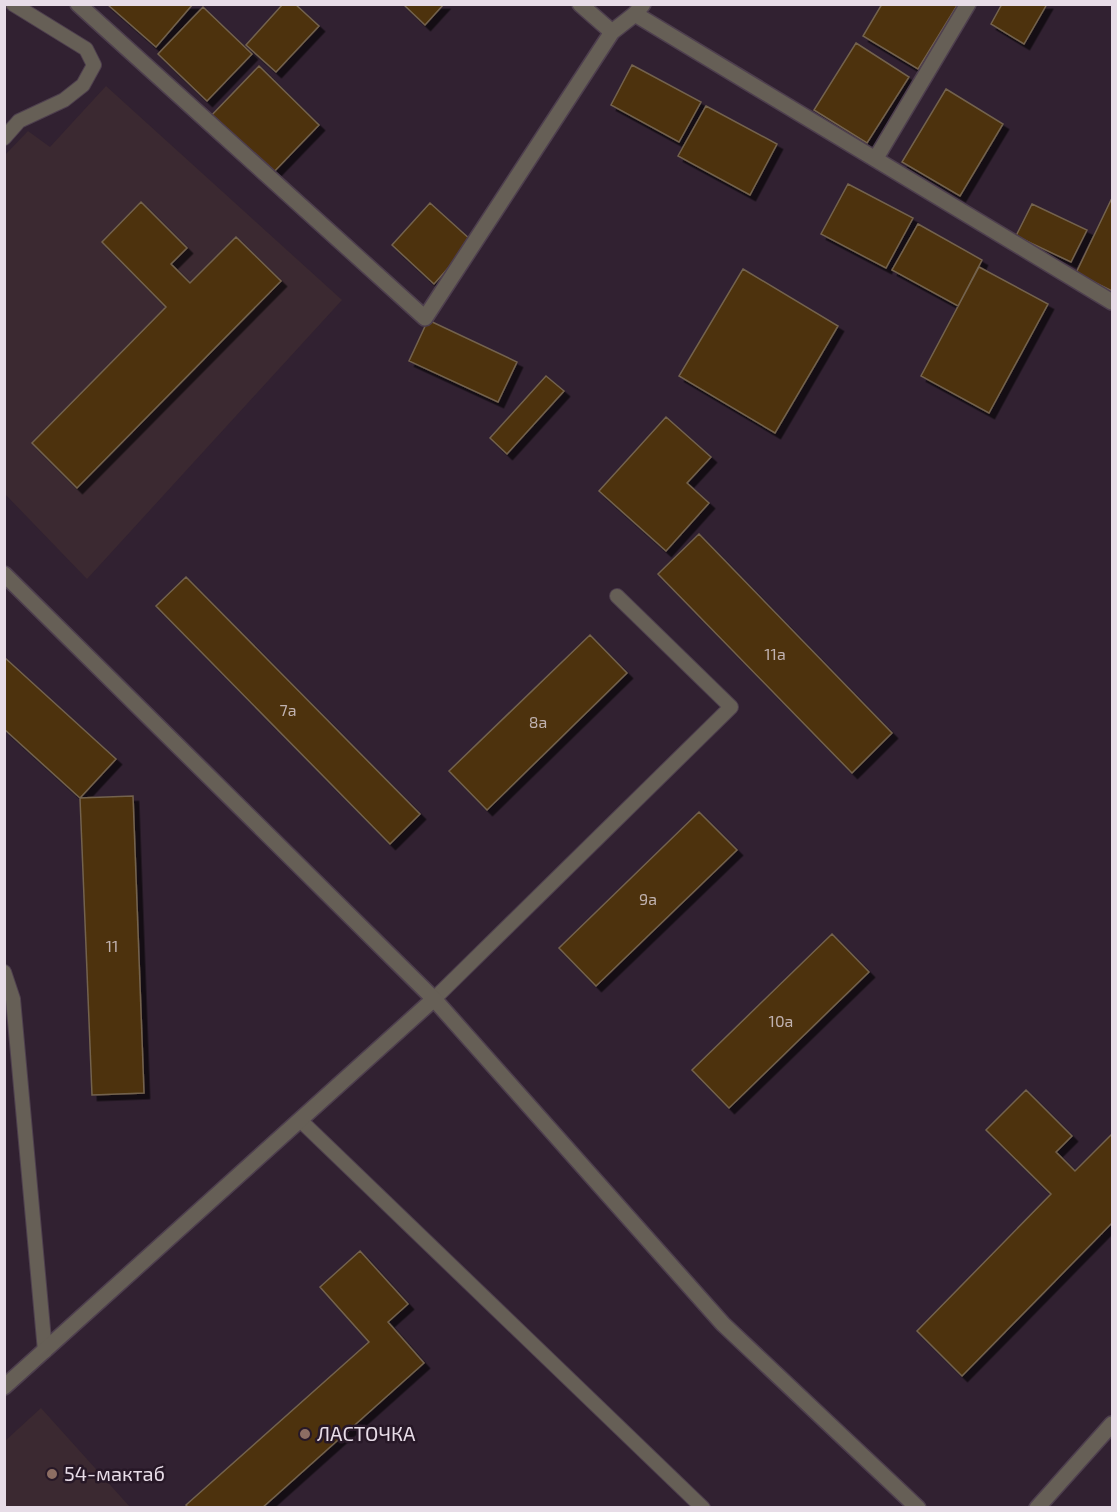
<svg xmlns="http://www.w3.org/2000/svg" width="1117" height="1512" font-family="'Exo 2',sans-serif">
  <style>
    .education { fill: #3b2931 }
    .building { fill: #4d3209; stroke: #73624e; stroke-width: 1.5; filter: url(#shadow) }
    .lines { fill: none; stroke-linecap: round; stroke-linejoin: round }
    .lane-casing { stroke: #4e3f4e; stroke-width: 16 }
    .street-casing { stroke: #4e3f4e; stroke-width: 18 }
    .lane { stroke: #665f56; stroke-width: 14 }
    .street { stroke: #665f56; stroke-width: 15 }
    .education-dot { fill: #8d6e63; stroke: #271827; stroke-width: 2 }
    .labels { text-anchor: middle; stroke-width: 5; stroke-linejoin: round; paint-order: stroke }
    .number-label { font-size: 16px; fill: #c0b2b0 }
    .poi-label { font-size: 20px; fill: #e7dce7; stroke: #271827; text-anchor: start }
  </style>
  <defs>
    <filter id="shadow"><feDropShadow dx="5.5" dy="5.5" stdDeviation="0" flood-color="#0009"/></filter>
  </defs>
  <rect width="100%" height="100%" fill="#312131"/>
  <path class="education" d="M106 86 342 300 87 579 5 494 4 156 28 131 50 147Z
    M41 1408 130 1507H5V1441Z"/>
  <path class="building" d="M107 4H193L156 47Z
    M283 4H295L319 26 276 72 246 45Z
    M403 4H444L425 25Z
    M882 4H958L918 69 863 36Z
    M1002 4H1047L1024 44 991 24Z
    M203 7 252 54 207 101 158 54Z
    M856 43 909 77 867 143 814 110Z
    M632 65 701 102 679 142 611 105Z
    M259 66 319 125 269 177 209 118Z
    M946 89 1003 124 960 196 902 162Z
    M706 106 777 144 750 195 678 156Z
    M848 184 913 218 886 268 821 234Z
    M1111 200 1112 201V291L1076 273Z
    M141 202 187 248 171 264 190 283 236 237 281 281 77 488 32 443 166 307 102 242Z
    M430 203 472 241 434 284 392 245Z
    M1032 204 1087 230 1071 262 1016 236Z
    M918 224 982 260 958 306 892 270Z
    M979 267 1048 304 989 413 921 376Z
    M743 269 838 326 775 433 679 376Z
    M428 320 517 362 498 402 409 361Z
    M546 376 564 391 507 454 490 438Z
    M666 417 711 457 687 483 709 503 666 551 599 491Z
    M699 534 892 733 852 773 658 574Z
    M186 577 420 814 390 844 156 606Z
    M590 635 627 673 487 810 449 771Z
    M4 657 116 759 80 798 4 729Z
    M133 796 144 1093 92 1095 80 798Z
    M699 812 737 850 596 986 559 948Z
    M832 934 869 972 729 1108 692 1070Z
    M1026 1090 1072 1136 1056 1152 1075 1171 1112 1134V1223L962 1376 917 1331 1051 1194 986 1130Z
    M360 1251 408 1304 388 1322 424 1363 262 1508H189L186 1505 369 1342 320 1287Z"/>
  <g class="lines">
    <defs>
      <path id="lane" d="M4 138 19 121 64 100 83 85 94 65 86 49 13 4
        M4 972 13 999 45 1351
        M434 999 731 707 617 596
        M300 1120 703 1508"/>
      <path id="street" d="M78 4 425 318 612 32 635 14 643 4
        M580 4 612 32
        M635 14 1112 302
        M876 158 968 4
        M4 574 434 999 723 1324 918 1508
        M4 1387 434 999
        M1037 1508 1112 1424"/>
    </defs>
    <use href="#lane" class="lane-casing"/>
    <use href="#street" class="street-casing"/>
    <use href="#lane" class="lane"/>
    <use href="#street" class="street"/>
  </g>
  <g class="education-dot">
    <circle cx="305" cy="1434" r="6"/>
    <circle cx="52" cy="1474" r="6"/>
  </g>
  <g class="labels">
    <g class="number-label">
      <text x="775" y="660">11a</text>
      <text x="288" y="716">7a</text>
      <text x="538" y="728">8a</text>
      <text x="648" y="905">9a</text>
      <text x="112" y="952">11</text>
      <text x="781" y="1027">10a</text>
    </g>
    <g class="poi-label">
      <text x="317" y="1441">ЛАСТОЧКА</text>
      <text x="64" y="1481">54-мактаб</text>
    </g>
  </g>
  <rect width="1117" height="1512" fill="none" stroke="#e7dce7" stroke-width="12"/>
</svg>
